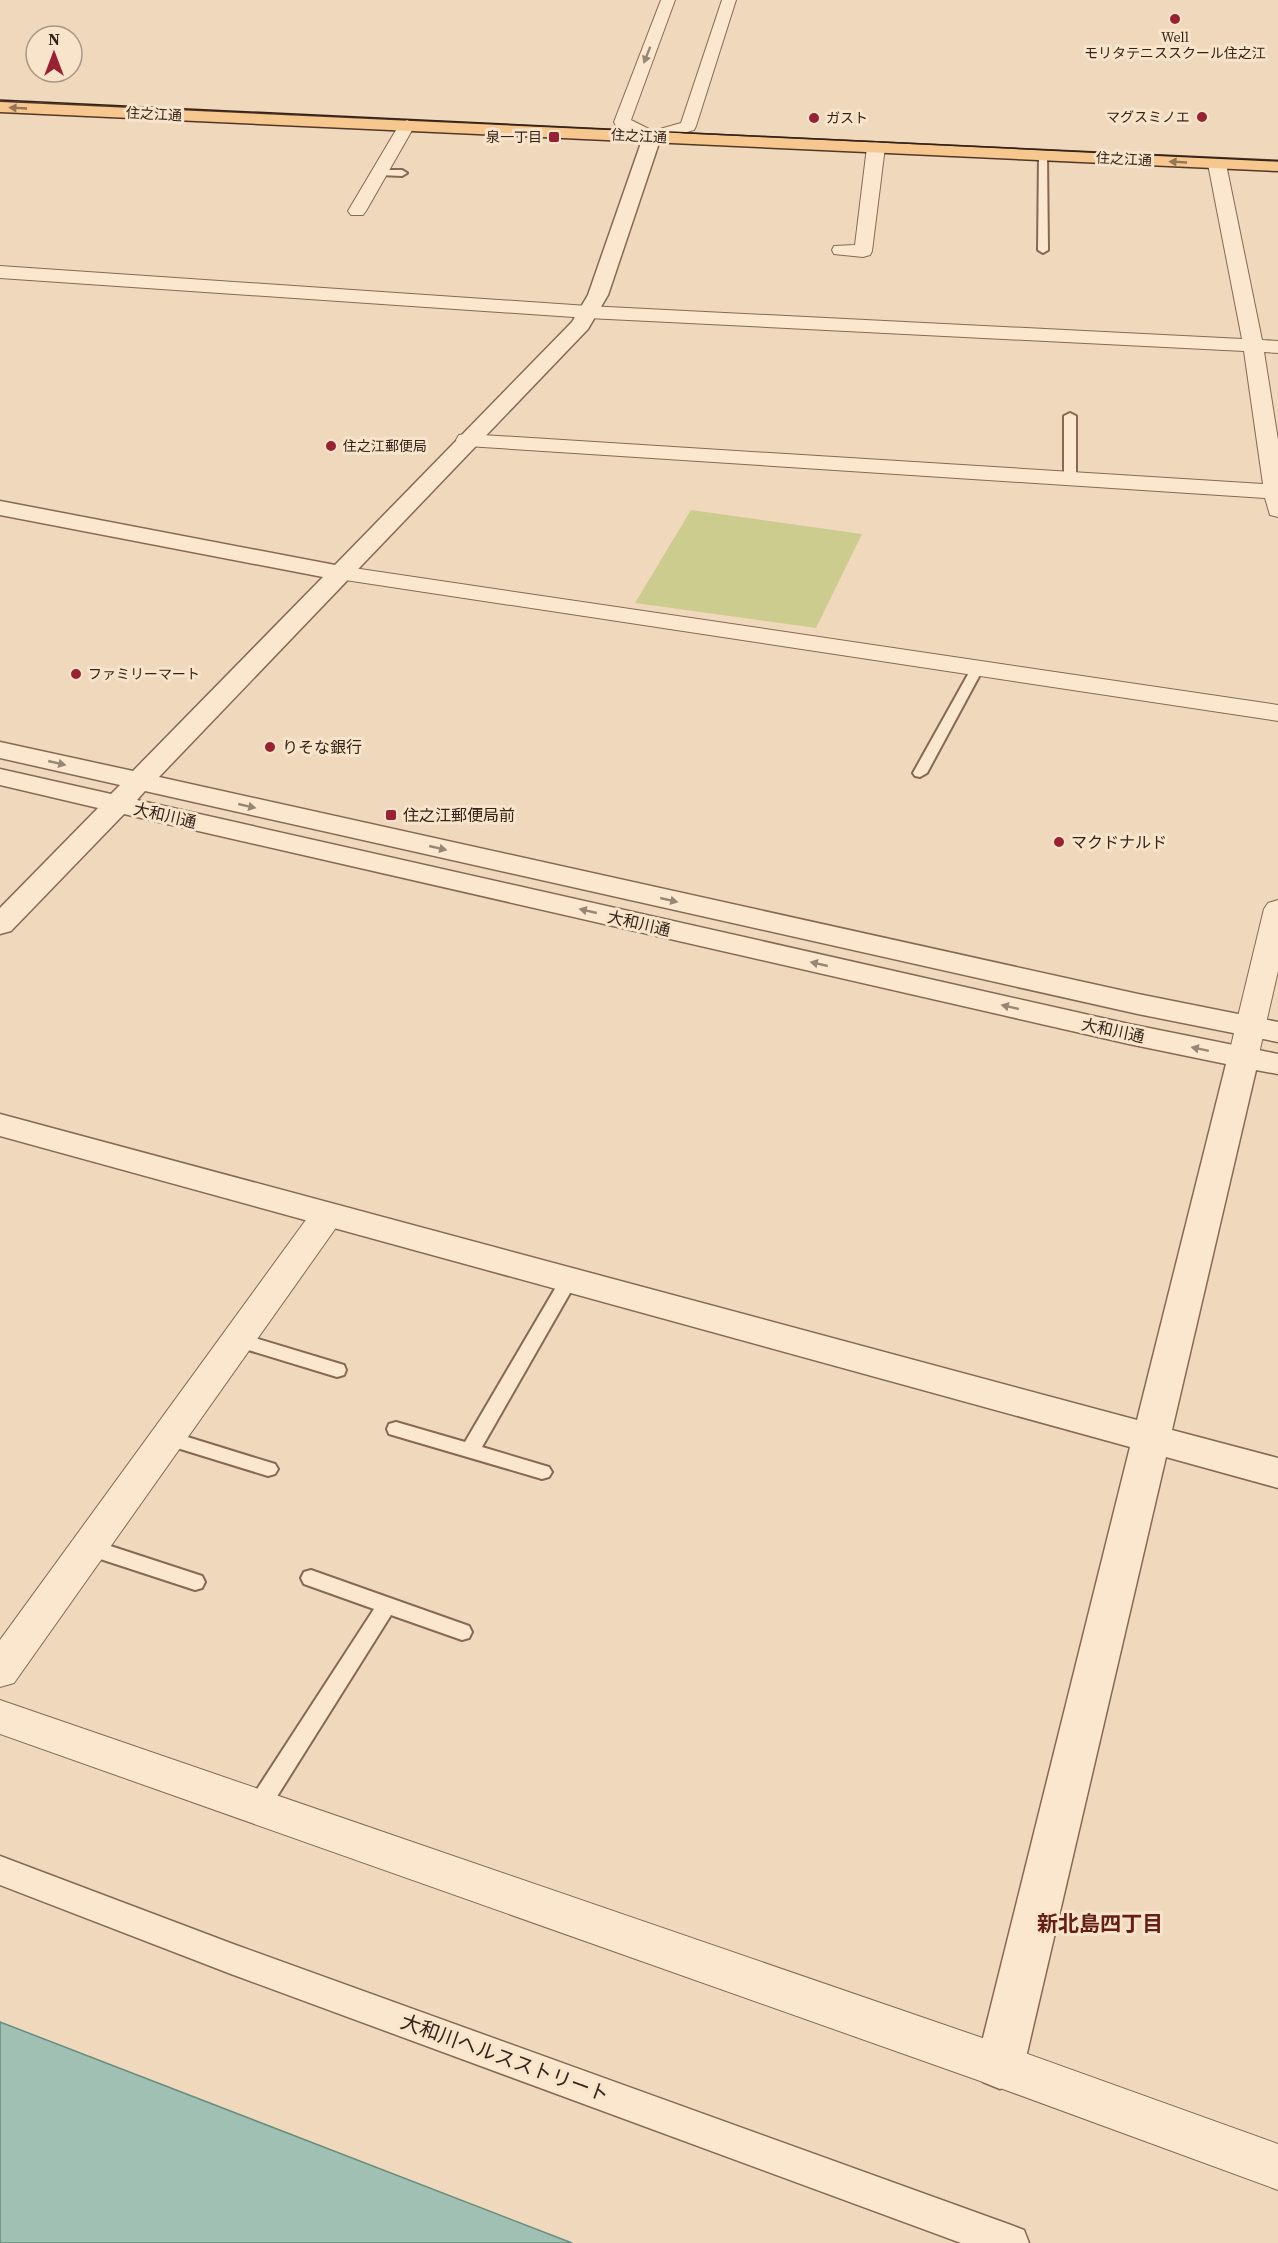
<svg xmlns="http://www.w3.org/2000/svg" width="1278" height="2243" font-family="'Source Serif 4','Noto Sans JP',serif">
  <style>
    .green { fill: #cdcc8f }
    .water { fill: #9fc0b2; stroke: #678d7e; stroke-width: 1.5 }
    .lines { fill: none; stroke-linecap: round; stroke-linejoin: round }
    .service-casing { stroke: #876854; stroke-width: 4 }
    .pedestrian-casing { stroke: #876854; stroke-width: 3 }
    .minor-casing { stroke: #876854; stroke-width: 2 }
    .tertiary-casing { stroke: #876854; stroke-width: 3 }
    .primary-casing { stroke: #543729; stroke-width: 3 }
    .service { fill: #fae7ce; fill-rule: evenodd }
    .pedestrian { fill: #fae7ce; fill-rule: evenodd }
    .minor { fill: #fae7ce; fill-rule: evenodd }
    .tertiary { fill: #fae7ce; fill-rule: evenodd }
    .primary { fill: #f6c88f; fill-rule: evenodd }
    .tram { stroke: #35231a; stroke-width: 1.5 }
    .oneway { fill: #988574 }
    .oneway2 { fill: #967654 }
    .poi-dot { fill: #982233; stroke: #f7e4ca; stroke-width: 2 }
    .labels { text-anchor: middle; stroke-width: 6; stroke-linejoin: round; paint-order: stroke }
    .far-poi-label { font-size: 14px; fill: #35231a; stroke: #f7e4ca; text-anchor: start }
    .far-street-label { font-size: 14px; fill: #35231a; stroke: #f7e4ca }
    .poi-label { font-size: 16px; fill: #35231a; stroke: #f7e4ca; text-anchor: start }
    .street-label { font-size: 16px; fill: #35231a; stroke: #f7e4ca }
    .near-street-label { font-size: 20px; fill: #35231a; stroke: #f7e4ca }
    .near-neighbourhood-label { font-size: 21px; font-weight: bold; fill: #641d17; stroke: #f7e4ca }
  </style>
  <rect width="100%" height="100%" fill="#efd8bb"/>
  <path class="green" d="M691 510 862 534 816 628 635 603Z"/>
  <path class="water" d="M0 2022 572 2243H0Z"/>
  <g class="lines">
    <defs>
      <path id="service" d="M1043 152 1047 155 1048 250 1043 253 1038 250 1039 155Z
        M377 170H402L407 173 402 176 380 175 377 174Z
        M1070 413 1076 416V478L1070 481 1064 478V416Z
        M977 665 983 669 927 773 920 777 915 776 913 773 971 669Z
        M569 1273 575 1275 578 1279 482 1447 549 1467 552 1472 549 1477 542 1479 389 1434 387 1429 389 1424 396 1422 465 1442 563 1275Z
        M238 1333 344 1365 346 1370 344 1375 337 1377 232 1345 229 1340 232 1335Z
        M168 1431 275 1464 278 1469 275 1474 268 1476 161 1443 159 1438 161 1433Z
        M89 1539 202 1576 205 1582 202 1588 195 1590 82 1553 79 1547 82 1541Z
        M311 1570 469 1626 472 1632 469 1638 462 1640 391 1615 266 1814 258 1816 250 1814 247 1807 250 1800 374 1609 304 1584 301 1578 304 1572Z"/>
      <path id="pedestrian" d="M0 1856 233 1944 1011 2225 1024 2230 1029 2243H961L231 1974 0 1885Z"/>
      <path id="minor" d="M661 0H675L631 120 653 131 681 123 722 0H736L696 126 694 130 652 142 616 126 614 122Z
        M407 120 415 125 366 211 363 215H351L348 211 399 125Z
        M876 142 882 143 885 147 872 251 870 255 863 257 834 254 832 250 834 246 855 245 867 147 870 143Z
        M1217 159 1223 160 1226 164 1262 340 1278 341V353L1264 352 1278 440V517L1270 515 1265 498 467 446 459 445 456 440 459 435 467 434 1263 484 1244 351 588 318 0 278V266L588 306 1242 339 1208 164 1211 160Z
        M340 566 1278 705V721L332 578 328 573 332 568Z
        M1278 900V971L1258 1058 1254 1065 1243 1068 1232 1065 1228 1058 1264 909 1268 903Z
        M328 1203 340 1206 344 1214 340 1222 14 1683 0 1687V1640L316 1206Z
        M0 1700 1000 2044 1278 2144V2190L1000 2088 0 1734Z"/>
      <path id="tertiary" d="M652 132 658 133 661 137 608 295 588 329 159 777 1138 994 1278 1022V1042L1138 1014 145 791 137 800 1129 1024 1278 1054V1074L1256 1070 1172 1430 1278 1458V1488L1166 1457 1024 2066 1017 2082 1000 2089 983 2082 976 2066 1130 1447 0 1136V1114L1137 1420 1226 1064 1129 1044 124 814 11 931 0 934V908L98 808 0 785V769L111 794 120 785 0 758V742L133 771 323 577 0 515V501L335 565 572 322 588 295 643 137 646 133Z"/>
      <path id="primary" d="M0 102 1278 161V171L0 112Z"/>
    </defs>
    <use href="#service" class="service-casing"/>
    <use href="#pedestrian" class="pedestrian-casing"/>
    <use href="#minor" class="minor-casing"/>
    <use href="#tertiary" class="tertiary-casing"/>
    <use href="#primary" class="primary-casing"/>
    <use href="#service" class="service"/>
    <use href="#pedestrian" class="pedestrian"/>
    <use href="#minor" class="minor"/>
    <use href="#tertiary" class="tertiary"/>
    <use href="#primary" class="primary"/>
    <path class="tram" d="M0 100 1278 161"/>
  </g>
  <defs><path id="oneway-solid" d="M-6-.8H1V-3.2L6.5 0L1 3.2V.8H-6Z" transform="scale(1.5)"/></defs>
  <g class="oneway">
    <use href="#oneway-solid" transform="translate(647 55) rotate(111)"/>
    <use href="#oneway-solid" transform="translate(57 763) rotate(13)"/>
    <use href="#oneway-solid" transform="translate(247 806) rotate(13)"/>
    <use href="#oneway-solid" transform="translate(438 848) rotate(13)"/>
    <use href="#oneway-solid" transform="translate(669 900) rotate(13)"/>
    <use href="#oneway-solid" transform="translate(588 911) rotate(-167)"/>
    <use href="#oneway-solid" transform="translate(819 964) rotate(-167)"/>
    <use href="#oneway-solid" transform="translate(1010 1007) rotate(-167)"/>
    <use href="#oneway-solid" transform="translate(1200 1049) rotate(-168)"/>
  </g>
  <g class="oneway2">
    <use href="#oneway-solid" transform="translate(18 108) rotate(-177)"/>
    <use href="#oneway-solid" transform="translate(1178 162) rotate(-177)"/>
  </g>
  <g class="poi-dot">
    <circle cx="1175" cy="19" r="6"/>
    <circle cx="1202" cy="117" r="6"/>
    <circle cx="814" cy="118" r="6"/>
    <rect x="548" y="131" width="12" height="12" rx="3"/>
    <circle cx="331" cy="446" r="6"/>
    <circle cx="76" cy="674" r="6"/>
    <circle cx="270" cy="747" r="6"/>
    <rect x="385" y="809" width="12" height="12" rx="3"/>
    <circle cx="1059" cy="842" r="6"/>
  </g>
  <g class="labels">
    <g class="far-poi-label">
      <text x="1175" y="42" text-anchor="middle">Well<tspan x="1175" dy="16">モリタテニススクール住之江</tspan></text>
      <text x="1190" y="122" text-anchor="end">マグスミノエ</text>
      <text x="826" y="123">ガスト</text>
      <text x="542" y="142" text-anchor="end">泉一丁目</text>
      <text x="343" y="451">住之江郵便局</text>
      <text x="88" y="679">ファミリーマート</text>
    </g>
    <g class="far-street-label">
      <text transform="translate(154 114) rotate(3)" y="5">住之江通</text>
      <text transform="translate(639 136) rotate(3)" y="5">住之江通</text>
      <text transform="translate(1124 159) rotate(3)" y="5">住之江通</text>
    </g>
    <g class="poi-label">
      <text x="282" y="753">りそな銀行</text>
      <text x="403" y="821">住之江郵便局前</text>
      <text x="1071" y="848">マクドナルド</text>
    </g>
    <g class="street-label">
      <text transform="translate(165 815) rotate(13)" y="6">大和川通</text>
      <text transform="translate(639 923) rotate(13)" y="6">大和川通</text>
      <text transform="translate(1113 1030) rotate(12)" y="6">大和川通</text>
    </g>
    <g class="near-street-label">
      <text transform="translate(505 2058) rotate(20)" y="7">大和川ヘルスストリート</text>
    </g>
    <g class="near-neighbourhood-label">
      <text x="1100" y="1931">新北島四丁目</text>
    </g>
  </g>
  <g transform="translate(54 54)"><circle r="28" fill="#f7e4ca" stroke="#a99784" stroke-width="1.5"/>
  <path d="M0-4.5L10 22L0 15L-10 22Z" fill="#982233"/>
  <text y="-9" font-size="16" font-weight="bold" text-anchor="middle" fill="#35231a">N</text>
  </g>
</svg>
